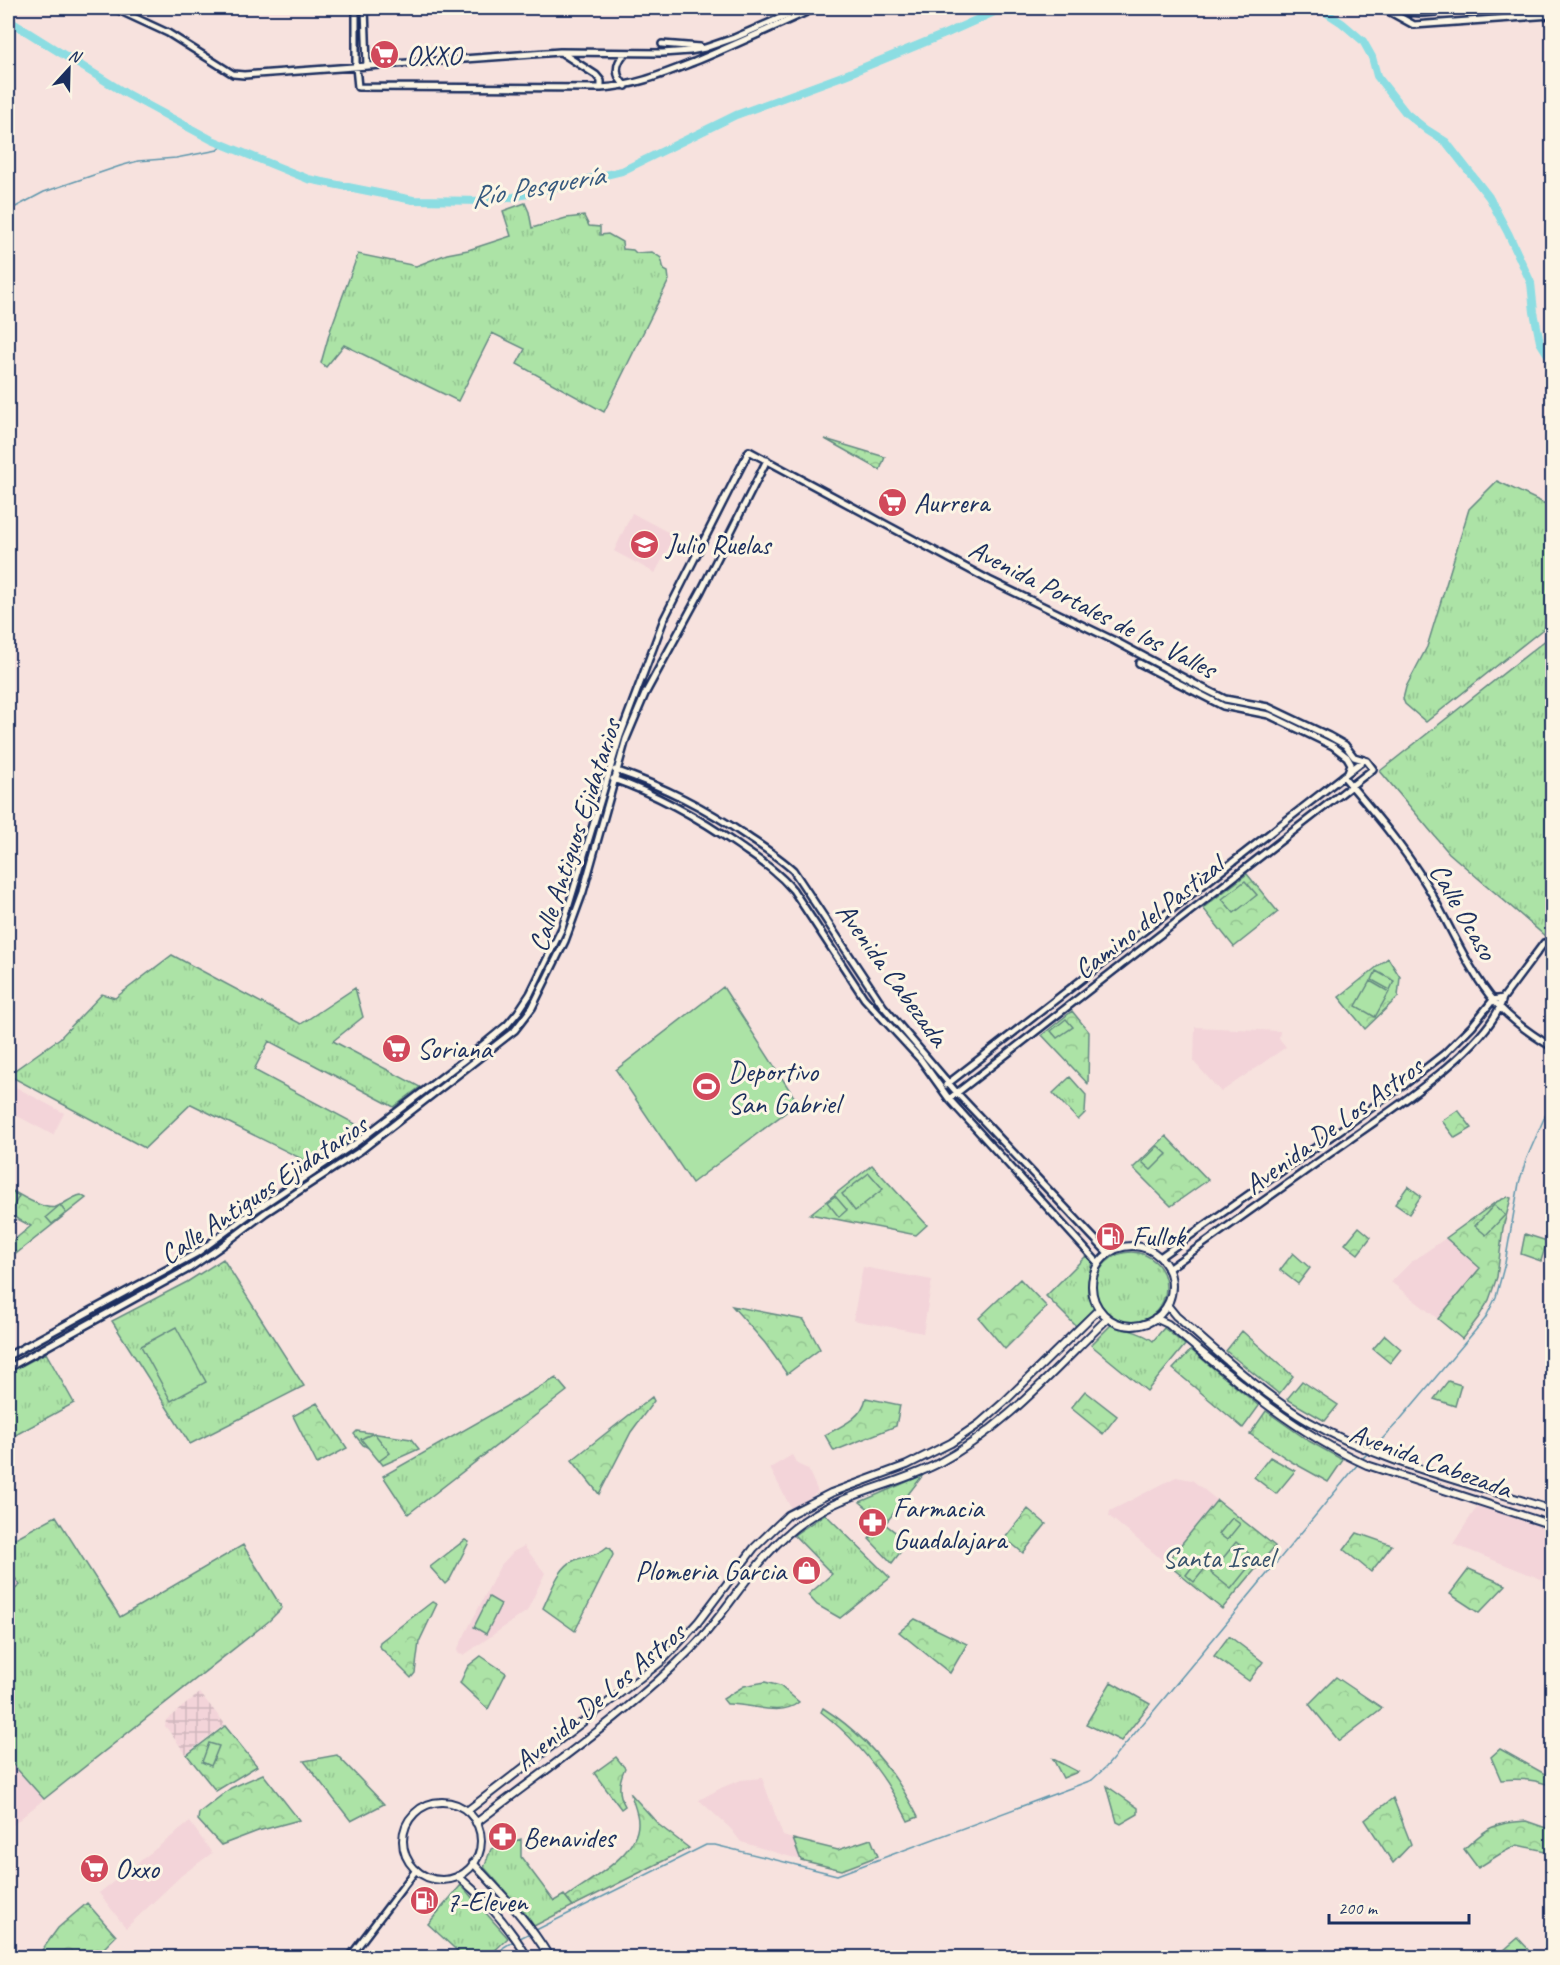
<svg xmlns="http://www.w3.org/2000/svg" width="1560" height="1965" font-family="Caveat,sans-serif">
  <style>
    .built { fill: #f3d4d9 }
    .industrial { fill: url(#industrial-grid) }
    .grass { fill: url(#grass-tufts); stroke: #648982; stroke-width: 1.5 }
    .forest { fill: url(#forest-crowns); stroke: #648982; stroke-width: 1.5 }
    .pitch { fill: #ace3a6; stroke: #648982; stroke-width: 1.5 }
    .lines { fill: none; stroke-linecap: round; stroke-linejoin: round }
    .stream { stroke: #5f97ad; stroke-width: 1.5 }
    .river { stroke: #8cdde2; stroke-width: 8 }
    .minor-casing { stroke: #1b2f5e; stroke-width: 10 }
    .major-casing { stroke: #1b2f5e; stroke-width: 10 }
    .minor { stroke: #fcf5e5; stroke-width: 5 }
    .major { stroke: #fcf5e5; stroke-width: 6 }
    .labels { text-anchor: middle; stroke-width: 6; stroke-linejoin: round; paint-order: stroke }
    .poi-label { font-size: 28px; fill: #1b2f5e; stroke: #fcf5e5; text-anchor: start }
    .street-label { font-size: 28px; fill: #1b2f5e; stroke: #fcf5e5 }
    .park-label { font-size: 28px; fill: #38536c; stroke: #fcf5e5 }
    .water-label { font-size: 30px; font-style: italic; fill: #375a7f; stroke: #fcf5e5 }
  </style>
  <defs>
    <pattern id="industrial-grid" width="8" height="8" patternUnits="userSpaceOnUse" patternTransform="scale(1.5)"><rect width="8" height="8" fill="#f3d4d9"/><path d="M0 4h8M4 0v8" fill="none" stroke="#d0b6bd"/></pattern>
    <pattern id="grass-tufts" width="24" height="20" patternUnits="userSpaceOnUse" patternTransform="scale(1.5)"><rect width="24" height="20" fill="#ace3a6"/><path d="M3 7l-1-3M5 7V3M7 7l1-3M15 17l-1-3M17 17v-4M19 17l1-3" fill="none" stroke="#93c391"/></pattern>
    <pattern id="forest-crowns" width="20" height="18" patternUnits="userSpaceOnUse" patternTransform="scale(1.5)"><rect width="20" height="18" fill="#ace3a6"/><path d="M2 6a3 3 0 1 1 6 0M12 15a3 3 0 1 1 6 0" fill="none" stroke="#93c391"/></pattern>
  </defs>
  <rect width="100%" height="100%" fill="#f7e2de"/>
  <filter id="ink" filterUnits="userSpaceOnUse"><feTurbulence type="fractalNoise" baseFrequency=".0167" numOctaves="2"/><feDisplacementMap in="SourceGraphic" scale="12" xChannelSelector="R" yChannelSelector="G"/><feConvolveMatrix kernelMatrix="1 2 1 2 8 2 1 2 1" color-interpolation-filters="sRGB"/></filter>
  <g filter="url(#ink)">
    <path class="built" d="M632 513 675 536 655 573 614 551Z
      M1195 1027 1280 1031 1279 1038 1286 1047 1221 1092 1194 1062Z
      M8 1083 64 1113 53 1135 8 1111Z
      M1446 1238 1481 1268 1438 1319 1391 1282 1411 1262Z
      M863 1267 932 1280 923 1333 853 1320Z
      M792 1455 797 1464 808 1469 818 1492 792 1510 770 1468Z
      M1176 1477 1192 1480 1217 1500 1166 1563 1109 1516 1110 1511Z
      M1478 1505 1552 1531V1581L1551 1583 1453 1544Z
      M524 1546 545 1573 527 1611 464 1655 459 1654 457 1650 500 1566 513 1552Z
      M8 1568 21 1585 8 1595Z
      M8 1759 44 1799 8 1829Z
      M762 1778 783 1836 793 1839 801 1860 741 1842 731 1829 699 1800 723 1787 741 1780Z
      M190 1822 212 1853 182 1875 126 1928 99 1893Z"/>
    <path class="industrial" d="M200 1693 225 1724 186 1754 165 1726 166 1720Z"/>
    <path class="grass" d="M525 203 529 212 532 228 566 218 584 216 589 226 600 227V235L608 234 622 242 623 249 633 250 636 253 652 252 661 258 664 270 668 272 669 280 604 412 517 364 525 349 492 333 458 401 344 345 326 367 321 363 330 331 358 254 416 266 447 254 468 250 511 236 503 211Z
      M1497 481 1552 507V622L1426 722 1405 704 1403 699 1406 687 1427 647 1469 509Z
      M1552 635V942L1449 853 1380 771Z
      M172 955 301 1024 355 988 363 1017 333 1041 420 1087 394 1107 269 1041 254 1070 365 1129 314 1165 191 1104 145 1148 8 1075 60 1038 102 994 115 998Z
      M1070 1077 1086 1095 1085 1113 1078 1120 1053 1093Z
      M1096 1287a35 35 0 1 1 70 0a35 35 0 1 1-70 0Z
      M1086 1256 1092 1262C1087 1279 1087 1293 1094 1309L1076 1326 1046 1296Z
      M223 1259 304 1386 190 1444 112 1321 187 1282Z
      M1112 1324C1126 1331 1141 1331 1153 1341L1164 1328 1185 1345 1147 1391 1091 1345Z
      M1242 1331 1293 1376 1279 1394 1226 1351Z
      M1191 1350 1259 1406 1243 1428 1173 1369Z
      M46 1353 74 1403 12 1437 8 1430V1373Z
      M556 1378 567 1391 408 1514 383 1476Z
      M1302 1381 1338 1405 1325 1421 1287 1399Z
      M1266 1411 1309 1441 1343 1460 1328 1482 1292 1462 1250 1434Z
      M1270 1457 1295 1471 1276 1494 1254 1477Z
      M923 1475 885 1524 908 1542 892 1563 869 1539 883 1521 860 1502Z
      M825 1514 890 1578 840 1618 817 1605 808 1595 832 1574 794 1535Z
      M56 1516 120 1617 243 1545 282 1608 269 1621 44 1799 8 1759V1595L20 1585 8 1568V1542Z
      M1111 1682 1150 1704 1121 1741 1086 1724Z
      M337 1755 384 1804 351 1821 304 1761Z
      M521 1839V1857L554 1901 564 1895 573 1906 534 1926 527 1916 484 1867 491 1849Z
      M461 1885 508 1938 488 1957H464L428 1924Z"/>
    <path class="forest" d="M825 439 885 457 880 470Z
      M1247 874 1278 912 1234 947 1203 908Z
      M1388 958 1400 977 1398 997 1365 1029 1339 997Z
      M1072 1011 1089 1032 1088 1084 1042 1035Z
      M1458 1110 1472 1128 1455 1138 1442 1121Z
      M1166 1136 1208 1180 1171 1206 1133 1168Z
      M872 1165 927 1225 916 1235 810 1214Z
      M1408 1186 1421 1196 1409 1214 1395 1204Z
      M8 1188C18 1194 44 1211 56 1207 65 1204 71 1197 81 1195L86 1198 17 1253 8 1245 31 1226 8 1214Z
      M1507 1197 1511 1198 1503 1228 1497 1277 1489 1300 1478 1318 1462 1339 1438 1319 1480 1268 1446 1238 1496 1202Z
      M1359 1227 1371 1237 1358 1254 1345 1244Z
      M1525 1234 1547 1241 1541 1261 1521 1254Z
      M1293 1253 1310 1268 1298 1284 1280 1270Z
      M1020 1279 1047 1307 1005 1349 979 1318Z
      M732 1306 804 1320 820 1349 787 1374 765 1343Z
      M1385 1335 1401 1349 1390 1363 1373 1349Z
      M1448 1381 1461 1385 1455 1406 1434 1399Z
      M1085 1391 1117 1416 1103 1434 1071 1408Z
      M652 1397 654 1401 631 1432 599 1494 572 1460Z
      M866 1398 900 1405 896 1426 834 1451 825 1435C842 1426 862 1418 866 1398Z
      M317 1403 347 1448 317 1464 293 1416Z
      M357 1431 411 1439 419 1449 383 1465 369 1448 363 1445 354 1434Z
      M1217 1500 1275 1546 1222 1609 1166 1563Z
      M1028 1509 1046 1524 1023 1553 1005 1538Z
      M1357 1533 1392 1545 1371 1572 1344 1550Z
      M465 1540 469 1542 450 1579 445 1584 430 1567Z
      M607 1547 611 1549 613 1555 575 1631 543 1608C551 1592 558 1567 575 1560 586 1556 597 1556 607 1547Z
      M1469 1569 1506 1585 1479 1613 1450 1594Z
      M432 1602 437 1604 419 1642 415 1673 411 1678 379 1646 380 1642Z
      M915 1619 967 1644 950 1673 899 1632Z
      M1229 1636 1263 1662 1249 1681 1214 1656Z
      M481 1656 506 1673 488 1709 460 1683 468 1666Z
      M1336 1677 1382 1708 1339 1741 1309 1704Z
      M765 1682 780 1686 799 1702C780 1718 749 1703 727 1704L723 1699 744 1686Z
      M823 1708C866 1735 896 1773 918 1817L908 1821C887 1778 859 1741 821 1712Z
      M225 1726 257 1766 216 1791 187 1755Z
      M1500 1749 1552 1778V1786C1535 1779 1519 1778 1501 1780L1491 1757Z
      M616 1757 625 1768C619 1780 618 1794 625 1806L621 1809 594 1773Z
      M1053 1759 1078 1772 1063 1778Z
      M263 1774 299 1820 258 1831 221 1845 198 1820 199 1813 231 1788Z
      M1107 1786 1138 1808V1814L1121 1824 1117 1822Z
      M631 1794 659 1825 689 1848 573 1906 566 1897C589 1880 639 1855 638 1822 638 1813 633 1803 631 1794Z
      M1393 1798 1411 1844 1393 1863 1365 1820Z
      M1526 1821 1546 1828 1552 1833V1867L1546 1865 1550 1852 1517 1845 1500 1854 1478 1868 1464 1849C1488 1827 1493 1823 1526 1821Z
      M793 1839 838 1850 871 1839 878 1856 842 1870 801 1860Z
      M87 1903 116 1936 95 1957H37L58 1928Z
      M1518 1938 1533 1954 1529 1957H1496Z"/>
    <path class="pitch" d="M1245 881 1257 895 1234 913 1222 899Z
      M1376 971 1394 981 1390 990 1372 980Z
      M1370 981 1389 992 1375 1017 1356 1006Z
      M723 987 798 1103 692 1183 616 1070Z
      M1066 1019 1073 1027 1057 1038 1051 1031Z
      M1158 1146 1167 1154 1151 1170 1142 1162Z
      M869 1173 883 1189 855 1211 842 1194Z
      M8 1190 19 1196 10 1213 8 1211Z
      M835 1196 847 1210 839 1217 827 1202Z
      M60 1205 66 1213 52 1224 46 1217Z
      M1494 1205 1505 1215 1486 1235 1475 1226Z
      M176 1327 206 1382 171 1401 141 1346Z
      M374 1433 390 1453 379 1461 361 1439Z
      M1232 1518 1240 1524 1227 1540 1219 1534Z
      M1236 1542 1255 1559 1231 1589 1211 1573Z
      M1198 1559 1207 1566 1194 1582 1186 1575Z
      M489 1597 501 1604 486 1634 474 1627Z
      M209 1743 219 1746 211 1766 202 1762Z"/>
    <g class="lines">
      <path class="stream" d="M8 211 44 192 120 166 138 161 176 158 218 150 224 145
        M1372 1450 1398 1422 1485 1319 1496 1297 1505 1263 1519 1183 1526 1160 1552 1100
        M1361 1460 1368 1453
        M534 1931 706 1845H715L837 1875 1092 1780 1106 1767 1152 1713 1358 1464
        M518 1939 530 1933
        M494 1958 504 1947 514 1941"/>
      <path class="river" d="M1319 8 1342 23 1363 41 1372 57 1377 76 1406 113 1427 130 1446 142 1489 197 1508 233 1531 283 1534 312 1540 342 1552 361
        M8 20 125 93 212 140 308 179 413 200 487 201 514 197 622 171 736 115 845 75 945 34 1003 8"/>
      <defs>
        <path id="minor" d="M114 8 168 33 233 74 244 75 560 52 662 53 690 51 705 48 734 38 803 8
          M356 8V67L358 87 601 88C635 86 663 74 694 62 735 45 775 26 816 8
          M365 8 367 66
          M1383 8 1414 25 1552 15
          M1394 8C1416 18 1446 10 1470 8
          M662 44 700 47
          M562 53 596 75 601 81V88
          M625 53C615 64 614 76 626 86
          M1139 663 1223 706 1269 715 1333 746 1347 757 1351 764 1348 772
          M615 770C665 787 704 807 748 837 763 847 779 857 793 870L883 1006 957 1093 1108 1253
          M1343 776C1372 810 1403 846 1426 884 1448 921 1468 971 1495 1002 1511 1020 1532 1035 1552 1047
          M613 779C659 795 699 818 739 846 759 860 777 871 793 890L864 998 921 1060 949 1099 1098 1263
          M946 1085 1364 760
          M1160 1257 1404 1085 1444 1054 1472 1026 1493 1000 1503 998
          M1168 1269C1223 1230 1278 1191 1332 1152 1377 1119 1489 1050 1503 998L1544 943 1552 948
          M8 1356 197 1253 254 1211 356 1143 468 1057 507 1025 518 1012 530 994 562 928 620 736 664 619 749 451 989 580 1115 641 1197 685 1225 699 1268 707 1329 736 1345 745 1354 757 1367 761 1373 769 949 1099
          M8 1368 190 1268 219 1248 265 1213 360 1151 515 1030 532 1008 565 941 583 892 626 739 645 694 701 591 767 460
          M349 1958 416 1870"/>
        <path id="major" d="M1092 1286a40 40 0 1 1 80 0a40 40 0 1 1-80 0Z
          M1167 1305 1176 1316C1218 1352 1260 1393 1308 1421 1383 1464 1471 1483 1552 1510
          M1155 1318 1168 1324C1231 1377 1292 1431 1367 1465L1552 1525
          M403 1841a39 39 0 1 1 78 0a39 39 0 1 1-78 0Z
          M467 1811 662 1661 698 1622 754 1548 788 1515 831 1493 907 1465 951 1443 979 1424 1004 1402 1099 1309
          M476 1823C550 1766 629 1713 694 1646 733 1606 757 1553 804 1521 843 1493 894 1486 937 1464 1004 1429 1054 1370 1108 1318
          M473 1863C501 1893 529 1922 550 1958
          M458 1876C485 1899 510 1927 528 1958"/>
      </defs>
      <use href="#minor" class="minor-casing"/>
      <use href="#major" class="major-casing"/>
      <use href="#minor" class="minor"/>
      <use href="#major" class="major"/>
    </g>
  </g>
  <defs>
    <symbol id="supermarket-disc" viewBox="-11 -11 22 22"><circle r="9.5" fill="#d1495b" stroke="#fcf5e5"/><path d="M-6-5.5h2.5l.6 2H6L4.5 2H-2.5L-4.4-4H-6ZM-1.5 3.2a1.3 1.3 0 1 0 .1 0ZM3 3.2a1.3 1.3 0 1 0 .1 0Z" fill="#fff"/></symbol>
    <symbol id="school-disc" viewBox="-11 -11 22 22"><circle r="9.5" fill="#d1495b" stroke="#fcf5e5"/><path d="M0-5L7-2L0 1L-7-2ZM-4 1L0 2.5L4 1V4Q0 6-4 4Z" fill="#fff"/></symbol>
    <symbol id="stadium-disc" viewBox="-11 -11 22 22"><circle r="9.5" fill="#d1495b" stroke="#fcf5e5"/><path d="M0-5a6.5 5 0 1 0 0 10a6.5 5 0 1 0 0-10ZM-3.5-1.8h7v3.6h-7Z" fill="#fff"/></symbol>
    <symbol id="fuel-disc" viewBox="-11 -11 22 22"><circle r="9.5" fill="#d1495b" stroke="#fcf5e5"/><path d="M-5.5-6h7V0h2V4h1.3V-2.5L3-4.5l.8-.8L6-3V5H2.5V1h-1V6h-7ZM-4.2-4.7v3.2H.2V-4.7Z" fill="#fff"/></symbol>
    <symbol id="pharmacy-disc" viewBox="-11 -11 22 22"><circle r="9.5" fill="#d1495b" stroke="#fcf5e5"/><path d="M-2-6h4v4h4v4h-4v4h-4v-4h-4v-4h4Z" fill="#fff"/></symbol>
    <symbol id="shop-disc" viewBox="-11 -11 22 22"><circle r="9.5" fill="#d1495b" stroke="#fcf5e5"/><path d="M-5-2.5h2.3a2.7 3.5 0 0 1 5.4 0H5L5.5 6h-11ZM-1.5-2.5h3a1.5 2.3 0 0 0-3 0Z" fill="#fff"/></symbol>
  </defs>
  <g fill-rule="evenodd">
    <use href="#supermarket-disc" x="368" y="38" width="33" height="33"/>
    <use href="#supermarket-disc" x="876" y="486" width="33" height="33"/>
    <use href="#school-disc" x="628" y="528" width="33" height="33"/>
    <use href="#supermarket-disc" x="380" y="1032" width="33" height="33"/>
    <use href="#stadium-disc" x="690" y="1070" width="33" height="33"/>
    <use href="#fuel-disc" x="1094" y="1220" width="33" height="33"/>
    <use href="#pharmacy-disc" x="856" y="1506" width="33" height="33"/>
    <use href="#shop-disc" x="790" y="1554" width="33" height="33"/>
    <use href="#pharmacy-disc" x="486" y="1820" width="33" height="33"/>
    <use href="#supermarket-disc" x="78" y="1852" width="33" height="33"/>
    <use href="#fuel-disc" x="408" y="1884" width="33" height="33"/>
  </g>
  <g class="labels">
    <g class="poi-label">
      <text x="406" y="65">OXXO</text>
      <text x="914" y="512">Aurrera</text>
      <text x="666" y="554">Julio Ruelas</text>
      <text x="417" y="1058">Soriana</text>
      <text x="728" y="1081">Deportivo<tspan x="728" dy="32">San Gabriel</tspan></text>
      <text x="1132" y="1246">Fullok</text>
      <text x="893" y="1517">Farmacia<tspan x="893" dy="32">Guadalajara</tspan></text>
      <text x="786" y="1580" text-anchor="end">Plomeria Garcia</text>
      <text x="523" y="1847">Benavides</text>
      <text x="115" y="1878">Oxxo</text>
      <text x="446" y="1911">7-Eleven</text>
    </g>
    <g class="street-label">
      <text transform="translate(1093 608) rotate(27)" y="10">Avenida Portales de los Valles</text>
      <text transform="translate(574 835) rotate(-72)" y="10">Calle Antiguos Ejidatarios</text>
      <text transform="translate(1464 911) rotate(60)" y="10">Calle Ocaso</text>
      <text transform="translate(1148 917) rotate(-38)" y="10">Camino del Pastizal</text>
      <text transform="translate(893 974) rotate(54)" y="10">Avenida Cabezada</text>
      <text transform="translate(1333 1125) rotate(-36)" y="10">Avenida De Los Astros</text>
      <text transform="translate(263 1189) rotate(-34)" y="10">Calle Antiguos Ejidatarios</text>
      <text transform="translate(1431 1460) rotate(20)" y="10">Avenida Cabezada</text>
      <text transform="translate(599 1696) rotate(-40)" y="10">Avenida De Los Astros</text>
    </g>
    <g class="park-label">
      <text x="1218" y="1567">Santa Isael</text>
    </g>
    <g class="water-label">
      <text transform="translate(537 186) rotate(-10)" y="10">Río Pesquería</text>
    </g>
  </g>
  <rect width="1560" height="1965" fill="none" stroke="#fcf5e5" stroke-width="30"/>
  <rect x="15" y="15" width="1530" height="1935" fill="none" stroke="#1b2f5e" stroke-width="2" filter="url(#ink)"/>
  <g transform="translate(69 69) rotate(22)" stroke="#fcf5e5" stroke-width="4.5" paint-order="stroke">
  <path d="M0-4.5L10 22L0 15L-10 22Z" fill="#1b2f5e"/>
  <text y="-9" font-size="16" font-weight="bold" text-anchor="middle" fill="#1b2f5e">N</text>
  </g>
  <path d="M1329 1914v9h140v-9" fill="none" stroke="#1b2f5e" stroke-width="3"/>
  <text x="1338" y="1914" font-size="18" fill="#1b2f5e" stroke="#fcf5e5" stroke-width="4.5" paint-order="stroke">200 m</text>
</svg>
